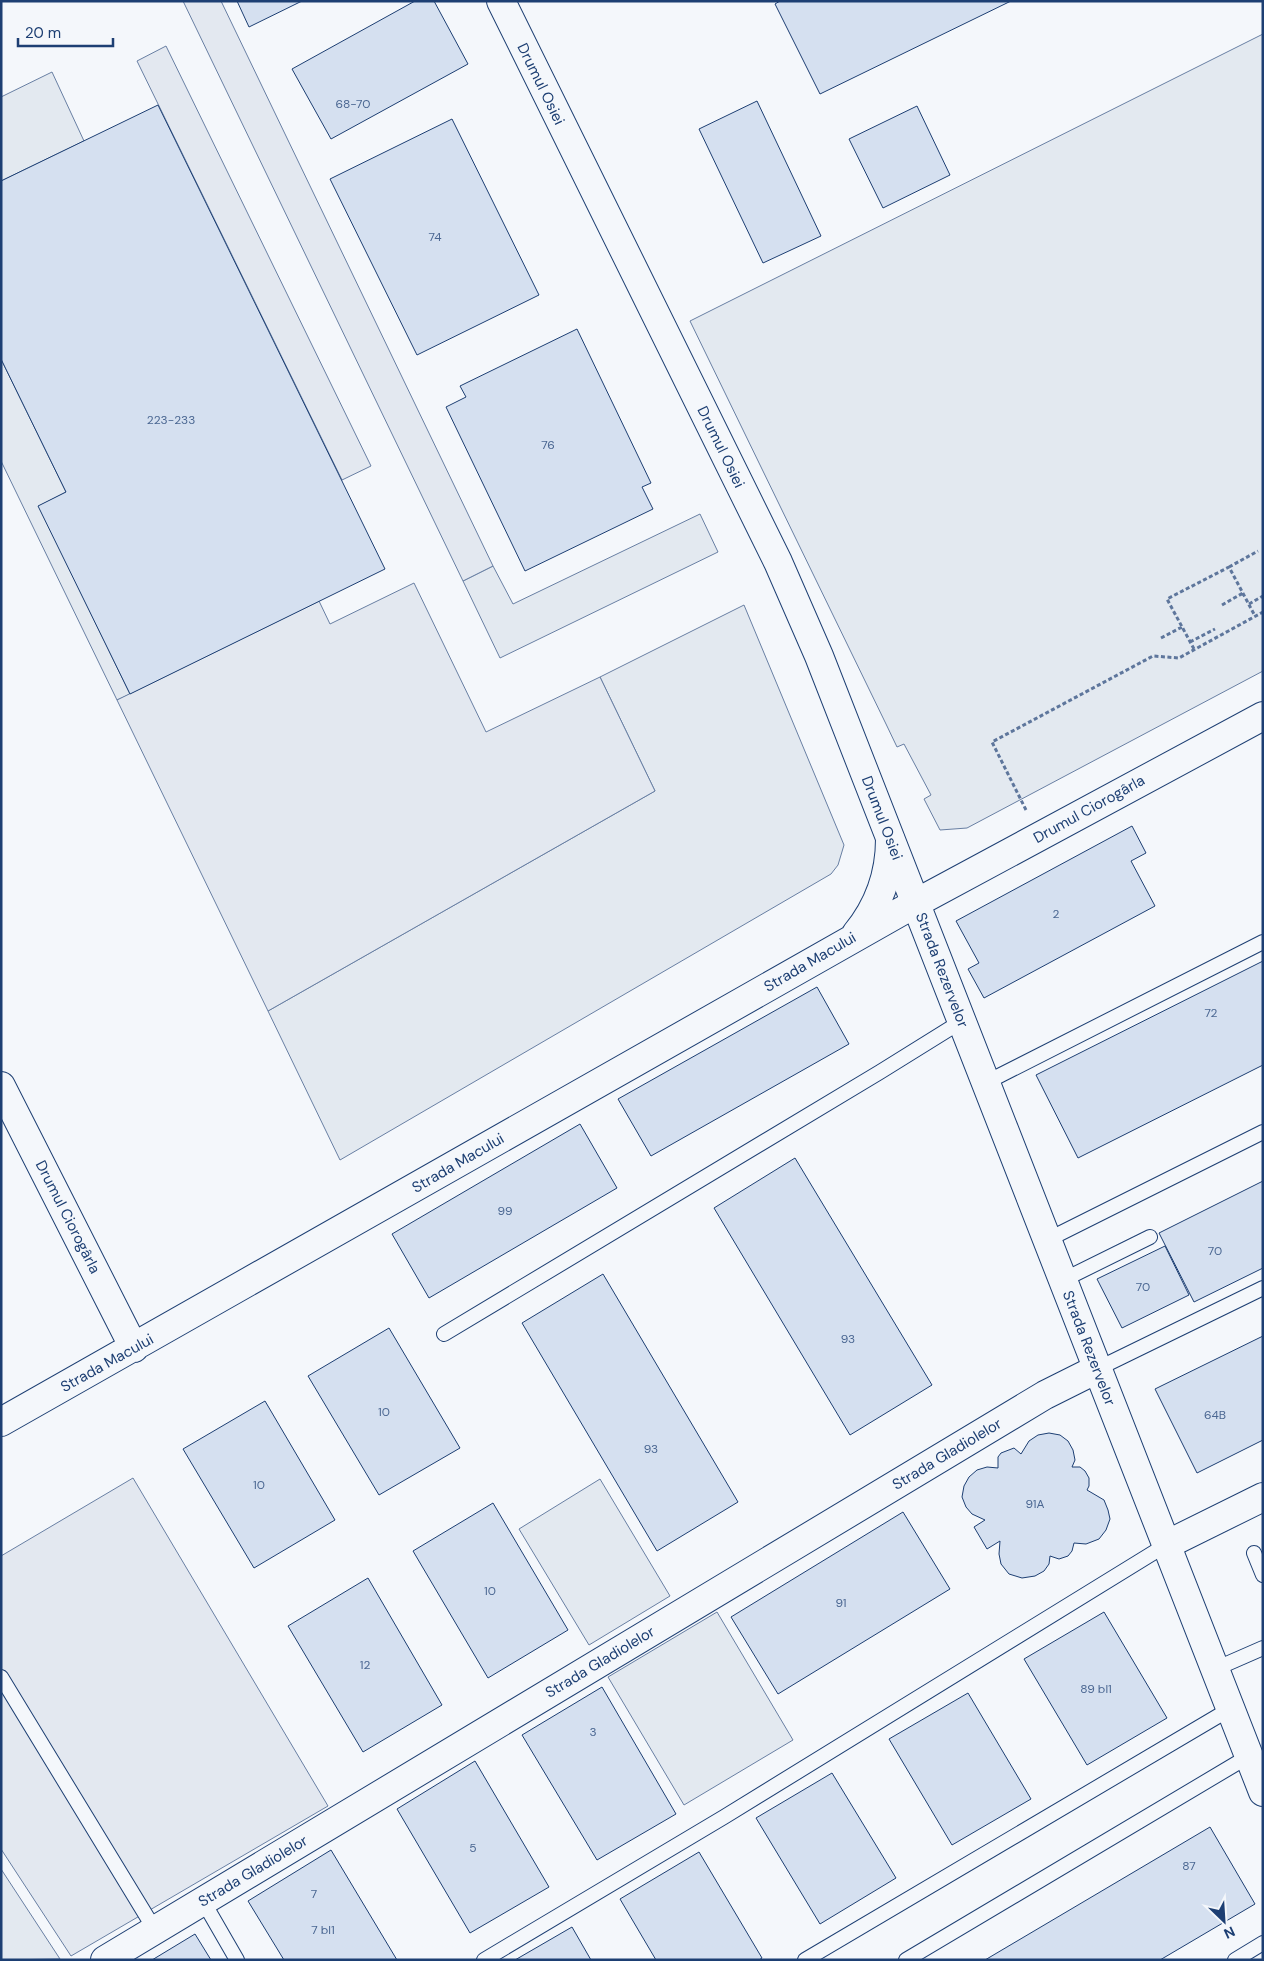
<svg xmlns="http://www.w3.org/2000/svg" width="1264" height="1961" font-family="'DM Sans',sans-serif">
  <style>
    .green { fill: #e3e9f0; stroke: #687fa3 }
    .parking { fill: #e3e8f0; stroke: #687fa3 }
    .building { fill: #d5e0f0; stroke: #1d3f73 }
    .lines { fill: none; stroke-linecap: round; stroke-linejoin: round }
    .lane-casing { stroke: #1d3f73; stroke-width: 16 }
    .street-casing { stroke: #1d3f73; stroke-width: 30 }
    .secondary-casing { stroke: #1d3f73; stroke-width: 30 }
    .path { stroke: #5e769c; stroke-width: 3; stroke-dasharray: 4 2.5; stroke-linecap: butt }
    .lane { stroke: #f4f7fb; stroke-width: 14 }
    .street { stroke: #f4f7fb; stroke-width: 28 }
    .secondary { stroke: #f4f7fb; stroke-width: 28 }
    .labels { text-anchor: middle; stroke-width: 4; stroke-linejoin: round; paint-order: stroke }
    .number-label { font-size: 12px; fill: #4b6792 }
    .street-label { font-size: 15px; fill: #1d3f73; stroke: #f4f7fb }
  </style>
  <rect width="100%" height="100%" fill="#f4f7fb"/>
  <path class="green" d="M1263 34V671L967 828 940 830 924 799 931 795 904 744 897 747 886 724 690 321Z
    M52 72 84 141 1 181V97Z
    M1 359 66 492 39 506 130 694 117 700 1 461Z
    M700 514 718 552 500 658 463 581 493 566 513 604Z
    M744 605 844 845 838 865 831 874 340 1160 268 1011 655 791 600 677Z
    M600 1479 670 1596 589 1645 519 1529Z
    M717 1612 793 1740 684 1805 608 1677Z
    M1 1869 60 1959 1 1960Z"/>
  <path class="parking" d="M183 1H221L493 566 463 581Z
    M166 46 371 466 342 480 137 61Z
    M414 583 486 732 600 677 655 791 268 1011 117 700 319 601 330 624Z
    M133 1478 328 1806 71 1956 1 1849V1556Z"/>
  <path class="building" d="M237 1H302L249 27Z
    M415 1H434L468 64 331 139 292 69Z
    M780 1H1011L820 94 775 4Z
    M757 101 821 236 763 263 699 129Z
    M158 105 385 569 130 694 38 506 66 492 1 359V181Z
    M917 106 950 175 883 208 849 139Z
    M452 119 539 295 417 355 330 179Z
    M577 329 651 483 642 487 653 509 525 571 446 407 466 397 460 386Z
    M1132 826 1146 853 1131 861 1155 906 984 998 968 969 979 963 956 921Z
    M1263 961V1065L1078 1158 1036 1075Z
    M817 987 849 1044 651 1156 618 1099Z
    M580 1124 617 1188 429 1298 392 1234Z
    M795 1158 932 1385 850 1435 714 1208Z
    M1263 1181V1268L1194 1302 1159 1233Z
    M1165 1246 1189 1295 1122 1328 1097 1279Z
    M603 1274 738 1502 657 1551 522 1323Z
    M389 1328 460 1448 379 1495 308 1376Z
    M1263 1336V1440L1197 1473 1155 1389Z
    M265 1401 335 1520 254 1568 183 1449Z
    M1049 1433 1060 1435 1068 1441 1073 1450 1075 1460 1072 1467H1080L1085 1471 1089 1478V1486L1087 1490 1104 1500 1108 1510 1110 1519 1106 1530 1099 1539 1086 1544 1074 1543 1072 1551 1068 1556 1059 1559 1050 1556 1049 1564 1044 1571 1035 1576 1022 1578 1009 1574 1001 1564 999 1554 1000 1541 987 1549 974 1527 985 1520 972 1514 966 1507 962 1497 964 1486 969 1477 977 1470 987 1467 998 1468V1457L1001 1453 1014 1448 1021 1454 1029 1441 1038 1435Z
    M493 1503 568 1630 488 1678 413 1551Z
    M903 1512 950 1589 778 1694 731 1617Z
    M368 1578 442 1705 363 1752 288 1626Z
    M1104 1612 1167 1718 1087 1765 1024 1659Z
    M602 1687 676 1814 597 1860 522 1735Z
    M968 1693 1031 1799 952 1845 889 1739Z
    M475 1761 549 1887 470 1933 397 1809Z
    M832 1773 896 1878 820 1924 756 1818Z
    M1210 1827 1255 1904 1160 1960H985Z
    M331 1850 397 1960H284L248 1901Z
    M699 1852 762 1958 759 1960H656L620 1899Z
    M572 1927 591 1960H515Z
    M195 1934 211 1960H152Z"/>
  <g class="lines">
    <defs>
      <path id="lane" d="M985 1083 1263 942
        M1047 1240 1263 1132
        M1063 1280 1150 1237
        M444 1334 880 1072 962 1021
        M1097 1369 1263 1288
        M1254 1553 1263 1575
        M1215 1669 1263 1648
        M1 1677 155 1930
        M203 1901 237 1960
        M484 1960 724 1817 1166 1545
        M805 1960 1230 1709
        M906 1960 1249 1756
        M1235 1960 1263 1943"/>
      <path id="street" d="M856 934C879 906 890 875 890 839
        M1 1086 134 1348
        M1 1422 916 903
        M1166 1545 1263 1497
        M105 1960 1045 1395 1097 1369"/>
      <path id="secondary" d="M501 1 778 562 819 656 1263 1792
        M916 903 1263 716"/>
    </defs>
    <use href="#lane" class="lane-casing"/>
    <use href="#street" class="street-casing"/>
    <use href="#secondary" class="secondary-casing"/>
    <path class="path" d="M1229 567 1258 551
      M1249 604 1263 596
      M1222 605 1243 593
      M1161 638 1182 627
      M1190 642 1215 629
      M1194 649 1167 599 1229 567 1255 616
      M1026 810 992 742 1153 656 1179 658 1263 612"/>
    <use href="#lane" class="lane"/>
    <use href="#street" class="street"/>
    <use href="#secondary" class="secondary"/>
  </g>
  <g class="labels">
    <g class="number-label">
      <text x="353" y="108">68-70</text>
      <text x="435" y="241">74</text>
      <text x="171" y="424">223-233</text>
      <text x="548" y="449">76</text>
      <text x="1056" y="918">2</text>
      <text x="1211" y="1017">72</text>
      <text x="505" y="1215">99</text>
      <text x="1215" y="1255">70</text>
      <text x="1143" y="1291">70</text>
      <text x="848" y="1343">93</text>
      <text x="384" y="1416">10</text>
      <text x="1215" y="1419">64B</text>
      <text x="651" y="1453">93</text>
      <text x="259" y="1489">10</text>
      <text x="1035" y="1508">91A</text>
      <text x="490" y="1595">10</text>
      <text x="841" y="1607">91</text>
      <text x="365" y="1669">12</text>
      <text x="1096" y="1693">89 bl1</text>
      <text x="593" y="1736">3</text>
      <text x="473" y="1852">5</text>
      <text x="1189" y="1870">87</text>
      <text x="314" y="1898">7</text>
      <text x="323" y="1934">7 bl1</text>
    </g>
    <g class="street-label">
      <text transform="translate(541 84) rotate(64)" y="5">Drumul Osiei</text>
      <text transform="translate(721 447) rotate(64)" y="5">Drumul Osiei</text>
      <text transform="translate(1089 809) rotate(-29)" y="5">Drumul Ciorogârla</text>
      <text transform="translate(882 818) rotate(69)" y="5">Drumul Osiei</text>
      <text transform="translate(810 962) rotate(-30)" y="5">Strada Macului</text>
      <text transform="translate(942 970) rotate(69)" y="5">Strada Rezervelor</text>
      <text transform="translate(458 1163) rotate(-30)" y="5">Strada Macului</text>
      <text transform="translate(68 1217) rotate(63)" y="5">Drumul Ciorogârla</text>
      <text transform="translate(1089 1348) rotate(69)" y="5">Strada Rezervelor</text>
      <text transform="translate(107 1363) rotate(-29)" y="5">Strada Macului</text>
      <text transform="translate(947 1454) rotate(-31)" y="5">Strada Gladiolelor</text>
      <text transform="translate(600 1662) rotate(-31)" y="5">Strada Gladiolelor</text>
      <text transform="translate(253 1871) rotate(-31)" y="5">Strada Gladiolelor</text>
    </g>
  </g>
  <rect width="1264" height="1961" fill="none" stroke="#1d3f73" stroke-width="5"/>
  <g transform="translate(1224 1921) rotate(155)" stroke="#f4f7fb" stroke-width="4" paint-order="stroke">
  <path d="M0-4L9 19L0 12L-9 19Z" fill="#1d3f73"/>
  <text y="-8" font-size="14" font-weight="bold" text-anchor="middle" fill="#1d3f73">N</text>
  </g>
  <path d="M18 38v8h95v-8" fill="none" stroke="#1d3f73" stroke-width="2.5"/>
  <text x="25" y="38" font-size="15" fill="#1d3f73" stroke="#f4f7fb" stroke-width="4" paint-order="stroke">20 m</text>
</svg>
